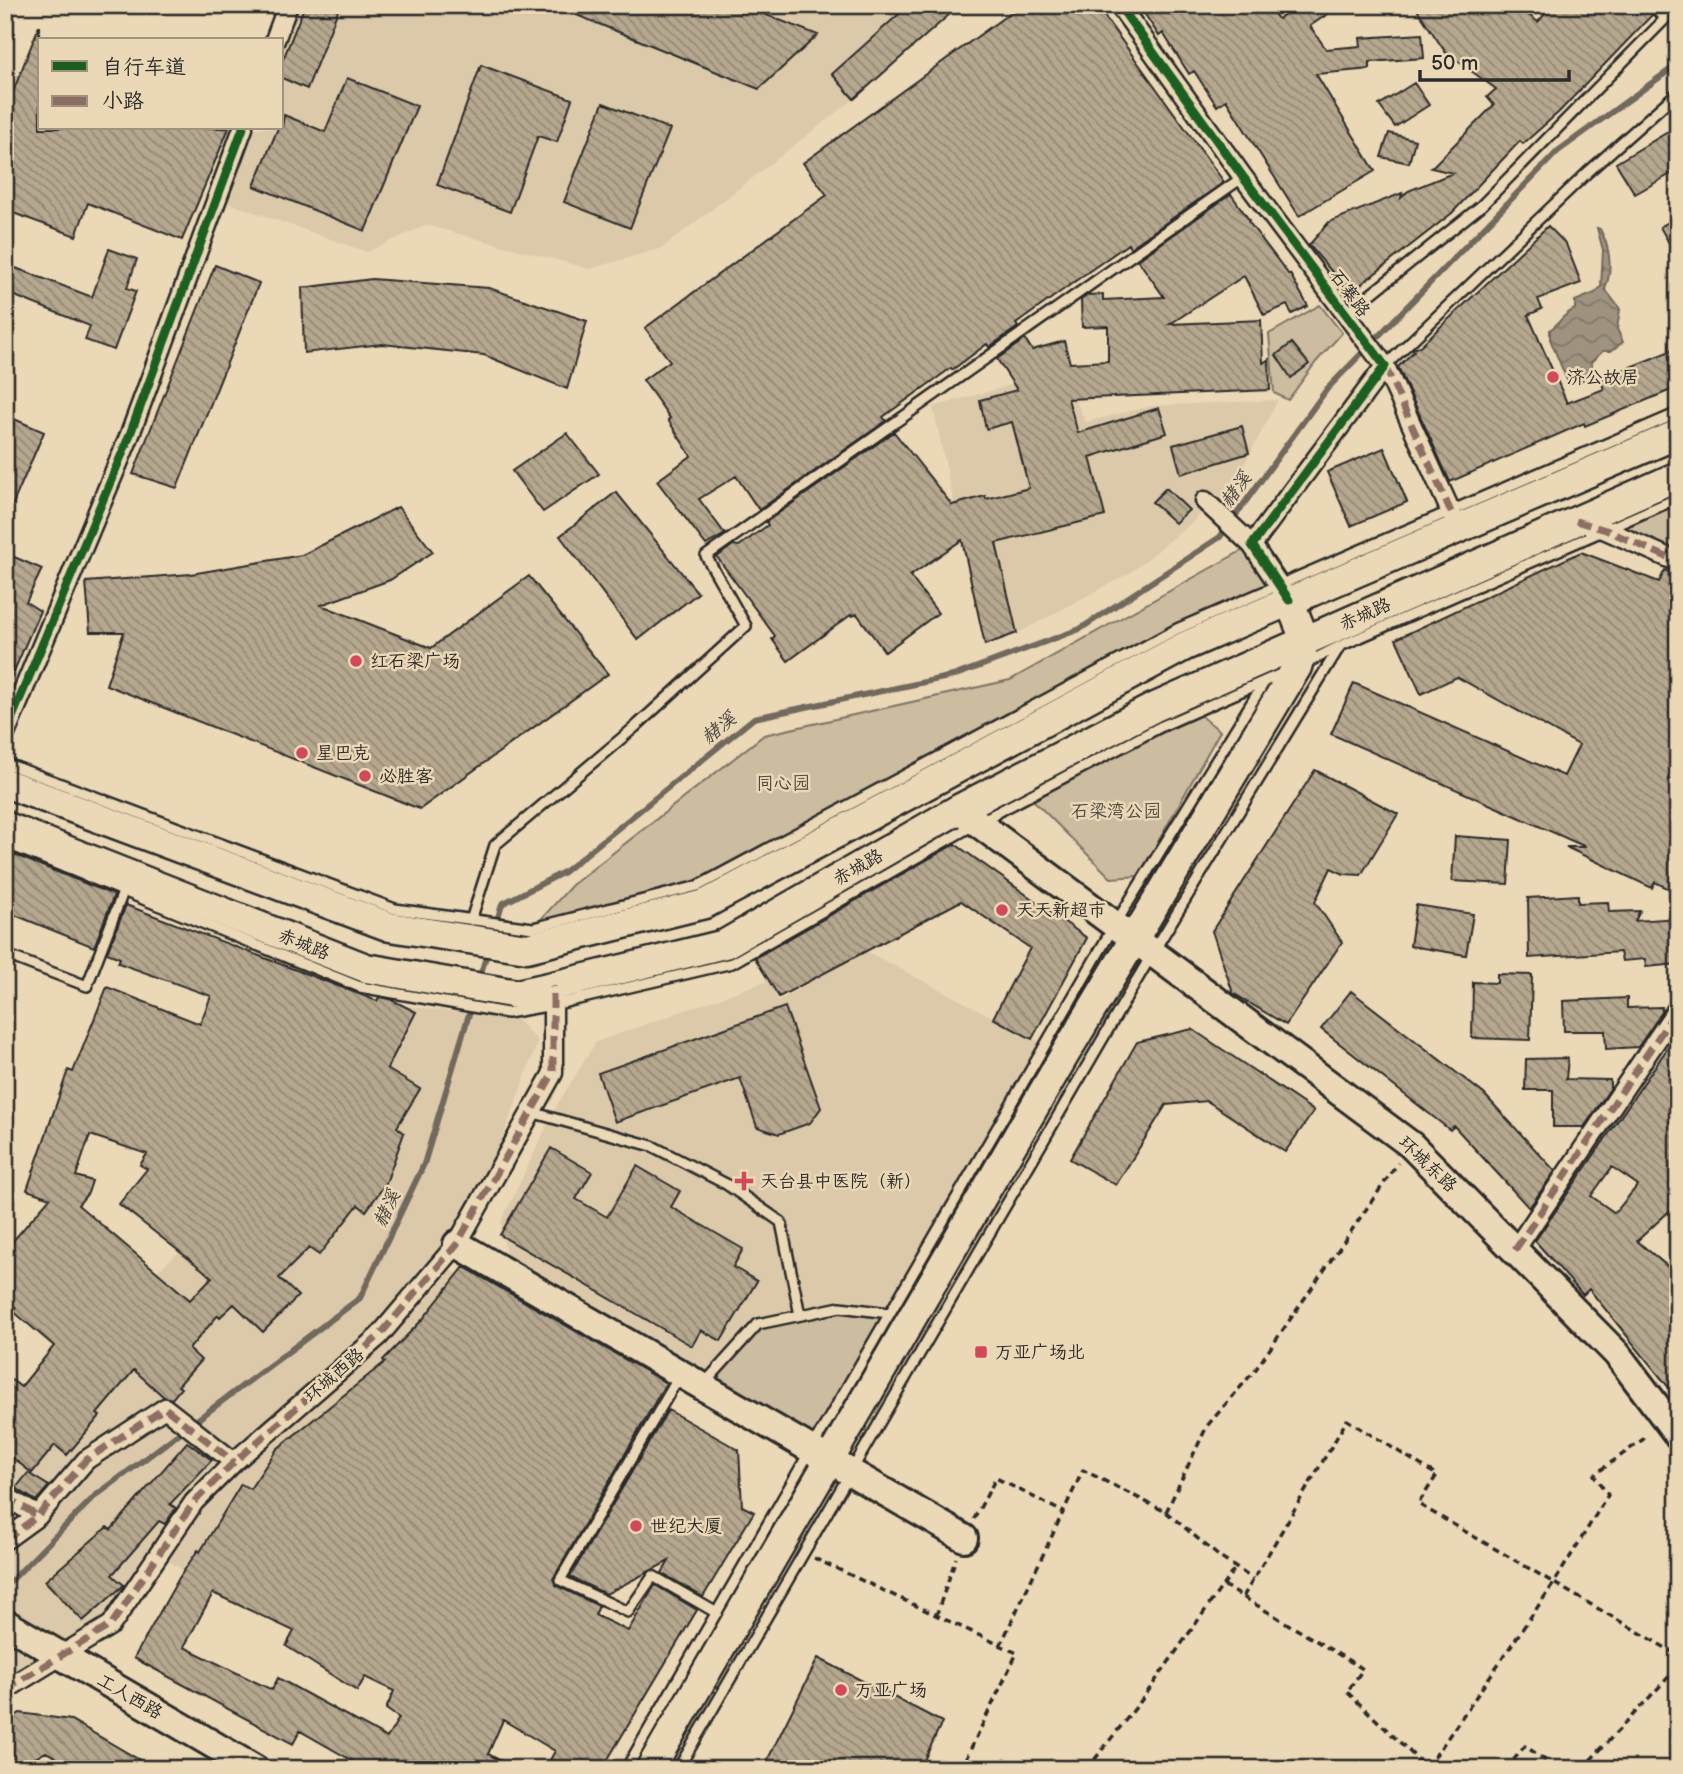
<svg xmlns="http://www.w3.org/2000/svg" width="1683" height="1774" font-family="'Balsamiq Sans','LXGW WenKai TC',sans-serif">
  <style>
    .built { fill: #dbc9aa }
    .park { fill: #ccbca0; stroke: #7c7466; stroke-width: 2 }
    .water { fill: url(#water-waves); stroke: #71695d; stroke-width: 2 }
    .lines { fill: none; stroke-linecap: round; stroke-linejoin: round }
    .stream { stroke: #71695d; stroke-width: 6 }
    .building { fill: url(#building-back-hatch); stroke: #2b2b2b; stroke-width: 2; fill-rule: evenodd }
    .lane-casing { stroke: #2b2b2b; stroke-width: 14 }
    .street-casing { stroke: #2b2b2b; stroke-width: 23 }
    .secondary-casing { stroke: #2b2b2b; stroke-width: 32 }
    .primary-casing { stroke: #2b2b2b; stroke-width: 33 }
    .path { stroke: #2b2b2b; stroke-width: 3.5; stroke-dasharray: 7 5; stroke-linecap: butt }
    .lane { stroke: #ebd8b6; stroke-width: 9 }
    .street { stroke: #ebd8b6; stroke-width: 18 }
    .secondary { stroke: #ebd8b6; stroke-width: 26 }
    .primary { stroke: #ebd8b6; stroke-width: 28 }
    .quiet { stroke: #8d6e63; stroke-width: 7; stroke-dasharray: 14 7; stroke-linecap: butt }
    .cycleway-casing { stroke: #ebd8b6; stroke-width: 13 }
    .cycleway { stroke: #1b5e20; stroke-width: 9 }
    .poi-dot { fill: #d1495b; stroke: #ebd8b6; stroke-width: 2.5 }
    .labels { text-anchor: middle; stroke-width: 5; stroke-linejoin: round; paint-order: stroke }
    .street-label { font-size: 18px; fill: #2b2b2b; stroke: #ebd8b6 }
    .poi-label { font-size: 18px; fill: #2b2b2b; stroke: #ebd8b6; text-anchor: start }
    .park-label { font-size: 18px; fill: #4b4842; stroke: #ebd8b6 }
    .water-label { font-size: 19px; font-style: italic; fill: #484540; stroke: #ebd8b6 }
  </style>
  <defs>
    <pattern id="water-waves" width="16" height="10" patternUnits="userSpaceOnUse" patternTransform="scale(1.75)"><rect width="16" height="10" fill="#9f937f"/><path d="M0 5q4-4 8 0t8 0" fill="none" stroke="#827868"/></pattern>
    <pattern id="building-back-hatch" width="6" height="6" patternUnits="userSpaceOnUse" patternTransform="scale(1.75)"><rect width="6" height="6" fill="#b6a78f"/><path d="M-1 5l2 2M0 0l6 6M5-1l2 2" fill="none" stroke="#948875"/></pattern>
  </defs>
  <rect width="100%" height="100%" fill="#ebd8b6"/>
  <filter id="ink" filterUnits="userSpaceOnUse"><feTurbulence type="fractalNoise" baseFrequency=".0143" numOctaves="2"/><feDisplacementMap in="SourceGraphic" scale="14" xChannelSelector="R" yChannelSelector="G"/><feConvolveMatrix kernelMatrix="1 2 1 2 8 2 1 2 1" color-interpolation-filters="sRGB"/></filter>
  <g filter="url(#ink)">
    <path class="built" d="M292 5H961L854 99 662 248 590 269 426 225 367 252 217 199 244 128H282V40Z
      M1061 371 1086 422 1151 406 1278 400 1231 490 1133 571 1022 631 985 645 933 407Z
      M864 950 1046 1045 889 1313 703 1386 508 1270 501 1222 557 1105 596 1042 770 980 778 1001Z
      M388 1004 516 1019 538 1041 478 1206 446 1269 475 1281 299 1500 231 1603 160 1555 97 1631 5 1687V1475L15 1466 73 1391 101 1320 186 1246Z"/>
    <path class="park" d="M1320 305 1342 333 1316 362 1288 400 1274 393 1269 334Z
      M1678 498V562L1606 530Z
      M1252 545 1278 585 1177 629 698 886 533 928 572 885 764 735 1010 680Z
      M1200 715 1220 731 1139 876 1111 878 1029 796Z
      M840 1307 889 1313 812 1448 703 1386 758 1324Z"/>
    <path class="water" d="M1597 228 1600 229C1610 247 1613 270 1605 289L1620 309 1617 329 1623 342 1611 351H1603L1591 362 1593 374 1579 382 1567 380 1550 339V330C1560 323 1563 314 1575 309V301L1595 293 1601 287 1603 250Z"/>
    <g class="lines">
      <path class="stream" d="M492 937 502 904 564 872 754 718 953 676 1080 629 1220 537 1327 389 1558 151 1678 64
        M479 980 488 950
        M5 1587 94 1497 360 1298 424 1164 475 994"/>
    </g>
    <path class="building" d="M305 5H340L307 89 282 78V62Z
      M552 5H741L818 35 759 89Z
      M909 5H942L950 14 854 99 832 74Z
      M1021 5H1096L1224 182 1130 248 1128 244 1081 277 1016 324 1018 327 989 347 987 344 952 370 951 368 883 417 886 421 759 510 736 476 699 499 725 534 706 545 657 481 691 456 668 420 670 418 643 380 670 361 645 328 827 195 803 163Z
      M1139 5H1268L1278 19 1297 5H1341L1310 26 1326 49 1361 46 1360 38 1422 34 1424 58 1370 62V69L1316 74 1375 171 1299 216 1226 100 1217 106 1194 71 1189 74 1163 33 1159 36Z
      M1414 5H1516L1538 22 1553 5H1645L1652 15 1559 112 1523 144 1520 141 1452 213 1350 293 1309 245 1329 222 1402 193 1401 198 1408 191 1453 173 1431 168 1494 105 1487 97 1496 89 1452 57 1454 56 1446 53Z
      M39 26 40 128H229L182 240 88 203 76 236 5 210V112Z
      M481 65 572 99 557 142 538 136 510 212 437 185Z
      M347 78 417 106 365 231 254 186 278 128H282L284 115 325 132Z
      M1414 83 1429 105 1395 127 1379 105Z
      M603 103 670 129 630 228 564 202Z
      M1678 126V170L1635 194 1616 163Z
      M1389 133 1415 140 1409 163 1381 157Z
      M1231 194 1249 220 1248 221 1289 275 1290 274 1308 306 1292 314 1287 305 1264 315 1244 276 1170 324 1261 320 1263 363 1269 359 1270 390 1068 399 1078 433 1159 408 1167 433 1090 457 1105 516 996 543 1017 633 985 645 962 540 910 576 938 613 885 652 857 614 853 616 852 614 788 661 772 639 775 636 717 557 733 545 739 546 768 525 766 522 894 432 952 505 985 496 986 499 1029 488 1012 422 986 429 980 400 1017 390 997 359 1025 339 1032 350 1064 341 1070 363 1108 361V326L1082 327 1081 300 1088 295 1103 294V300L1164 297 1138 260Z
      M1678 217V259L1660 227Z
      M1548 226 1566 244 1581 283 1538 299 1542 309 1528 315 1567 403 1604 389 1600 379 1678 348V387L1585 426 1584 423 1450 482 1398 367 1414 351 1413 349 1420 346Z
      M109 249 137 259 127 288 136 291 114 350 85 340 90 326 5 292V264L92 297Z
      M215 265 259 283 177 488 133 474Z
      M372 279 489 288 587 321 567 389 484 355 382 344 304 353 302 288Z
      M1292 343 1309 364 1291 378 1276 355Z
      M5 415 44 432 5 522Z
      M1242 426 1249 453 1181 474 1173 445Z
      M567 433 599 474 543 512 512 471Z
      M1384 448 1407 502 1351 526 1327 472Z
      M1166 488 1189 510 1175 523 1152 502Z
      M616 492 698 593 638 640 560 536Z
      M398 507 433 552 390 580 321 605 431 648 529 576 608 674 420 809 106 685 124 632H90L86 582 191 574 302 555Z
      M1581 552 1659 582 1665 570 1678 577V893L1655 882 1652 888 1566 847H1586L1331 734 1354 683 1564 776 1579 745 1457 677 1421 694 1396 639Z
      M5 553 42 569 26 602 40 611 5 692Z
      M1315 770 1398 814 1361 875 1344 874 1331 868 1315 902 1342 942 1286 1025 1233 993 1212 931Z
      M1455 836 1511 840 1508 884 1452 881Z
      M955 844 1087 938 1032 1039 993 1018 1030 948 961 901 779 997 755 958Z
      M5 851 114 895 94 947 5 911Z
      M1578 895V903L1608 902 1609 912 1640 911 1635 921 1678 918V964L1646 967 1645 959 1622 961 1620 952 1529 958 1528 898Z
      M126 905 377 1001 379 997 390 999 416 1012 387 1069 420 1089 397 1127 404 1133 386 1183 366 1211 358 1205 319 1255 309 1248 279 1278 298 1296 263 1332 234 1304 220 1317 218 1315 189 1349 201 1360 178 1386 181 1388 172 1399 164 1397 134 1370 97 1414 100 1416 67 1455 55 1445 32 1473 5 1452V1375L21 1387 54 1346 13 1311 16 1308 5 1297V1250L50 1198 27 1190 68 1070 73 1072 107 987 200 1024 211 996 118 963 120 958 107 953ZM90 1135 147 1154 140 1165 147 1169 119 1204 212 1277 190 1300 78 1205 88 1193 92 1181 76 1176Z
      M1416 905 1473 914 1466 955 1410 946Z
      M1497 974 1532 975 1530 1040 1472 1038 1473 982 1497 983Z
      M1351 991 1484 1094 1555 1171 1529 1208 1454 1126 1450 1130 1321 1029Z
      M1627 998V1008L1662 1007V1012L1638 1047 1606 1049 1605 1031H1564L1563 1001Z
      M785 1007 821 1108 810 1123 779 1134 757 1127 740 1078 615 1122 598 1073Z
      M1192 1029 1314 1111 1285 1152 1207 1101 1166 1105 1116 1185 1070 1159 1137 1042Z
      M1678 1033V1203L1637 1241 1678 1275V1399L1589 1289 1583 1295 1535 1241ZM1612 1167 1638 1185 1615 1213 1591 1196Z
      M1568 1058 1566 1079 1610 1080V1089L1584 1127H1553V1090H1525L1526 1059Z
      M551 1148 592 1172 576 1199 607 1217 637 1166 680 1191 671 1207 743 1249 733 1267 757 1281 721 1341 701 1330 692 1346 500 1235Z
      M464 1267 666 1383 553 1579 557 1586 599 1606 595 1615 628 1631 655 1585 697 1610 602 1769H545L555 1751 503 1720 488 1754 516 1769H345L351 1760 300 1731 293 1744 134 1658 179 1578 198 1550 200 1552 241 1484 250 1489 277 1449 385 1362 383 1360 422 1320ZM213 1593 294 1631 286 1646 357 1691 365 1677 394 1691 386 1709 399 1718 387 1738 278 1678 272 1690 184 1647Z
      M668 1410 739 1450 742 1506 754 1512 703 1597 662 1573 669 1561 606 1594 570 1577Z
      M187 1442 212 1460 170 1504 176 1508 165 1524 159 1521 112 1575 124 1585 83 1621 45 1581 107 1527 111 1530Z
      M28 1473 49 1486 36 1501 16 1488Z
      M818 1658 942 1722 920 1769H763Z
      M20 1713 71 1720 155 1769H76L46 1752 16 1769H5V1722Z"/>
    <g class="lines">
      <defs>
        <path id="lane" d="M1346 314 1481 206 1665 19 1652 5
          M1385 366 1588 172 1678 92
          M1304 664 1340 646 1678 498
          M5 763 395 909 533 928 698 886 1177 629 1678 413
          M5 843 360 987 507 1013 553 1005 732 963 977 823 1162 726 1285 672
          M471 920 495 845 635 727 746 626 706 556 1243 177
          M5 966 9 956 87 986 125 887
          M531 1112 652 1146 726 1184 781 1222 800 1315
          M680 1375 560 1580 628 1612 653 1576 717 1613
          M703 1385 758 1324 840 1307 889 1313
          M626 1769 1114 926 1265 681
          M678 1769 1152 954 1340 646"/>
        <path id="street" d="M1119 5 1243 177 1385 366 1451 512
          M275 40 288 5
          M1205 501 1252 545
          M1576 521 1606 530 1678 562
          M1289 600 1252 545 1385 366
          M5 734 129 437 243 128
          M1515 1250 1678 1008
          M5 1496 38 1516
          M5 1540 38 1516 86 1460 165 1408 234 1462
          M5 1690 111 1625 194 1502 234 1462 379 1336 457 1244 553 1073V986"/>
        <path id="secondary" d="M959 809 1411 1145 1617 1354 1678 1435
          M457 1244 964 1538
          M5 1623 255 1769"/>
        <path id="primary" d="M5 783 390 927 527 948 705 904 1185 646 1678 434
          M5 826 366 968 517 994 553 986 725 944 959 809 1153 708 1678 476
          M650 1769 1064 1056 1297 667 1305 640 1289 600"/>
      </defs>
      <use href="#lane" class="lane-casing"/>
      <use href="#street" class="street-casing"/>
      <use href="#secondary" class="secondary-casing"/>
      <use href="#primary" class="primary-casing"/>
      <path class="path" d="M1166 1512 1207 1426 1256 1369 1398 1163
        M974 1519 996 1478 1063 1512
        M814 1558 1017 1653 961 1769
        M1223 1585 1363 1669 1347 1692 1428 1769
        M1243 1597 1347 1420 1437 1475 1418 1504 1678 1655
        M936 1616 956 1558
        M1000 1646 1083 1470 1166 1512 1221 1558 1253 1579
        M1427 1768 1554 1583 1608 1495 1594 1475 1649 1435
        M1087 1769 1144 1697 1235 1568
        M1506 1769 1525 1746 1558 1769
        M1582 1769 1678 1667"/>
      <use href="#lane" class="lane"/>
      <use href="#street" class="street"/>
      <use href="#secondary" class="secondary"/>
      <use href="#primary" class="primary"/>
      <path class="quiet" d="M1385 366 1451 512
        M1576 521 1606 530 1678 562
        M1515 1250 1678 1008
        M5 1496 38 1516
        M5 1540 38 1516 86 1460 165 1408 234 1462
        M5 1690 111 1625 194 1502 234 1462 379 1336 457 1244 553 1073V986"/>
      <defs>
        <path id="cycleway" d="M1119 5 1243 177 1385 366 1252 545 1289 600
          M5 734 129 437 243 128"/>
      </defs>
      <use href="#cycleway" class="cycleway-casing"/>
      <use href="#cycleway" class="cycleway"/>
    </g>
  </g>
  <g class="poi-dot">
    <circle cx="1553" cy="377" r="7"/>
    <circle cx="356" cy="661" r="7"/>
    <circle cx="302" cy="753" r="7"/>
    <circle cx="365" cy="776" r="7"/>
    <circle cx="1002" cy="910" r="7"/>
    <path d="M740.5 1170.5h7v7h7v7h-7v7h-7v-7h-7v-7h7z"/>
    <rect x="974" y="1345" width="14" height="14" rx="3.5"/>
    <circle cx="636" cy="1526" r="7"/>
    <circle cx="841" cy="1690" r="7"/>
  </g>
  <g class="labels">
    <g class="street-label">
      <text transform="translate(1350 293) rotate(53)" y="6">石寨路</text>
      <text transform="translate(1365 614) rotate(-24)" y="6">赤城路</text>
      <text transform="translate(858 867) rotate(-30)" y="6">赤城路</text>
      <text transform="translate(304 944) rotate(22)" y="6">赤城路</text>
      <text transform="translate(1428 1164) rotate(43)" y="6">环城东路</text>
      <text transform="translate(334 1375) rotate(-41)" y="6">环城西路</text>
      <text transform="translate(130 1696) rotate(30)" y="6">工人西路</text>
    </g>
    <g class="poi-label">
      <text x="1567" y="383">济公故居</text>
      <text x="370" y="667">红石梁广场</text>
      <text x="316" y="759">星巴克</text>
      <text x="379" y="782">必胜客</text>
      <text x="1016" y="916">天天新超市</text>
      <text x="760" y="1187">天台县中医院（新）</text>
      <text x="995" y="1358">万亚广场北</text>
      <text x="650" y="1532">世纪大厦</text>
      <text x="855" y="1696">万亚广场</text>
    </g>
    <g class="park-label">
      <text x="783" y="789">同心园</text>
      <text x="1116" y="817">石梁湾公园</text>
    </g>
    <g class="water-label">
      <text transform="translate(1235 489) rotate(-54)" y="7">赭溪</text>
      <text transform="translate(718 727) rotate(-39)" y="7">赭溪</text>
      <text transform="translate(386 1208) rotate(-65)" y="7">赭溪</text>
    </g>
  </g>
  <rect width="1683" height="1774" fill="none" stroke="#ebd8b6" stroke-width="28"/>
  <rect x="14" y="14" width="1655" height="1746" fill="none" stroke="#2b2b2b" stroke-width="2.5" filter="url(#ink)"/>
  <rect x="38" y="38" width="245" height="91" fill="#ebd8b6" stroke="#9e937e" stroke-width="2"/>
  <rect x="52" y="61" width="35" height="10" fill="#1b5e20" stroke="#9e937e" stroke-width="2"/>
  <text x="102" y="74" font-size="21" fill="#2b2b2b">自行车道</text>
  <rect x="52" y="96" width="35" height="10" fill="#8d6e63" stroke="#9e937e" stroke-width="2"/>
  <text x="102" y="108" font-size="21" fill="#2b2b2b">小路</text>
  <path d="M1420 70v10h149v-10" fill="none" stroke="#2b2b2b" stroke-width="3.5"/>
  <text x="1431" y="70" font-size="21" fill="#2b2b2b" stroke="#ebd8b6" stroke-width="5" paint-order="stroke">50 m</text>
</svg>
